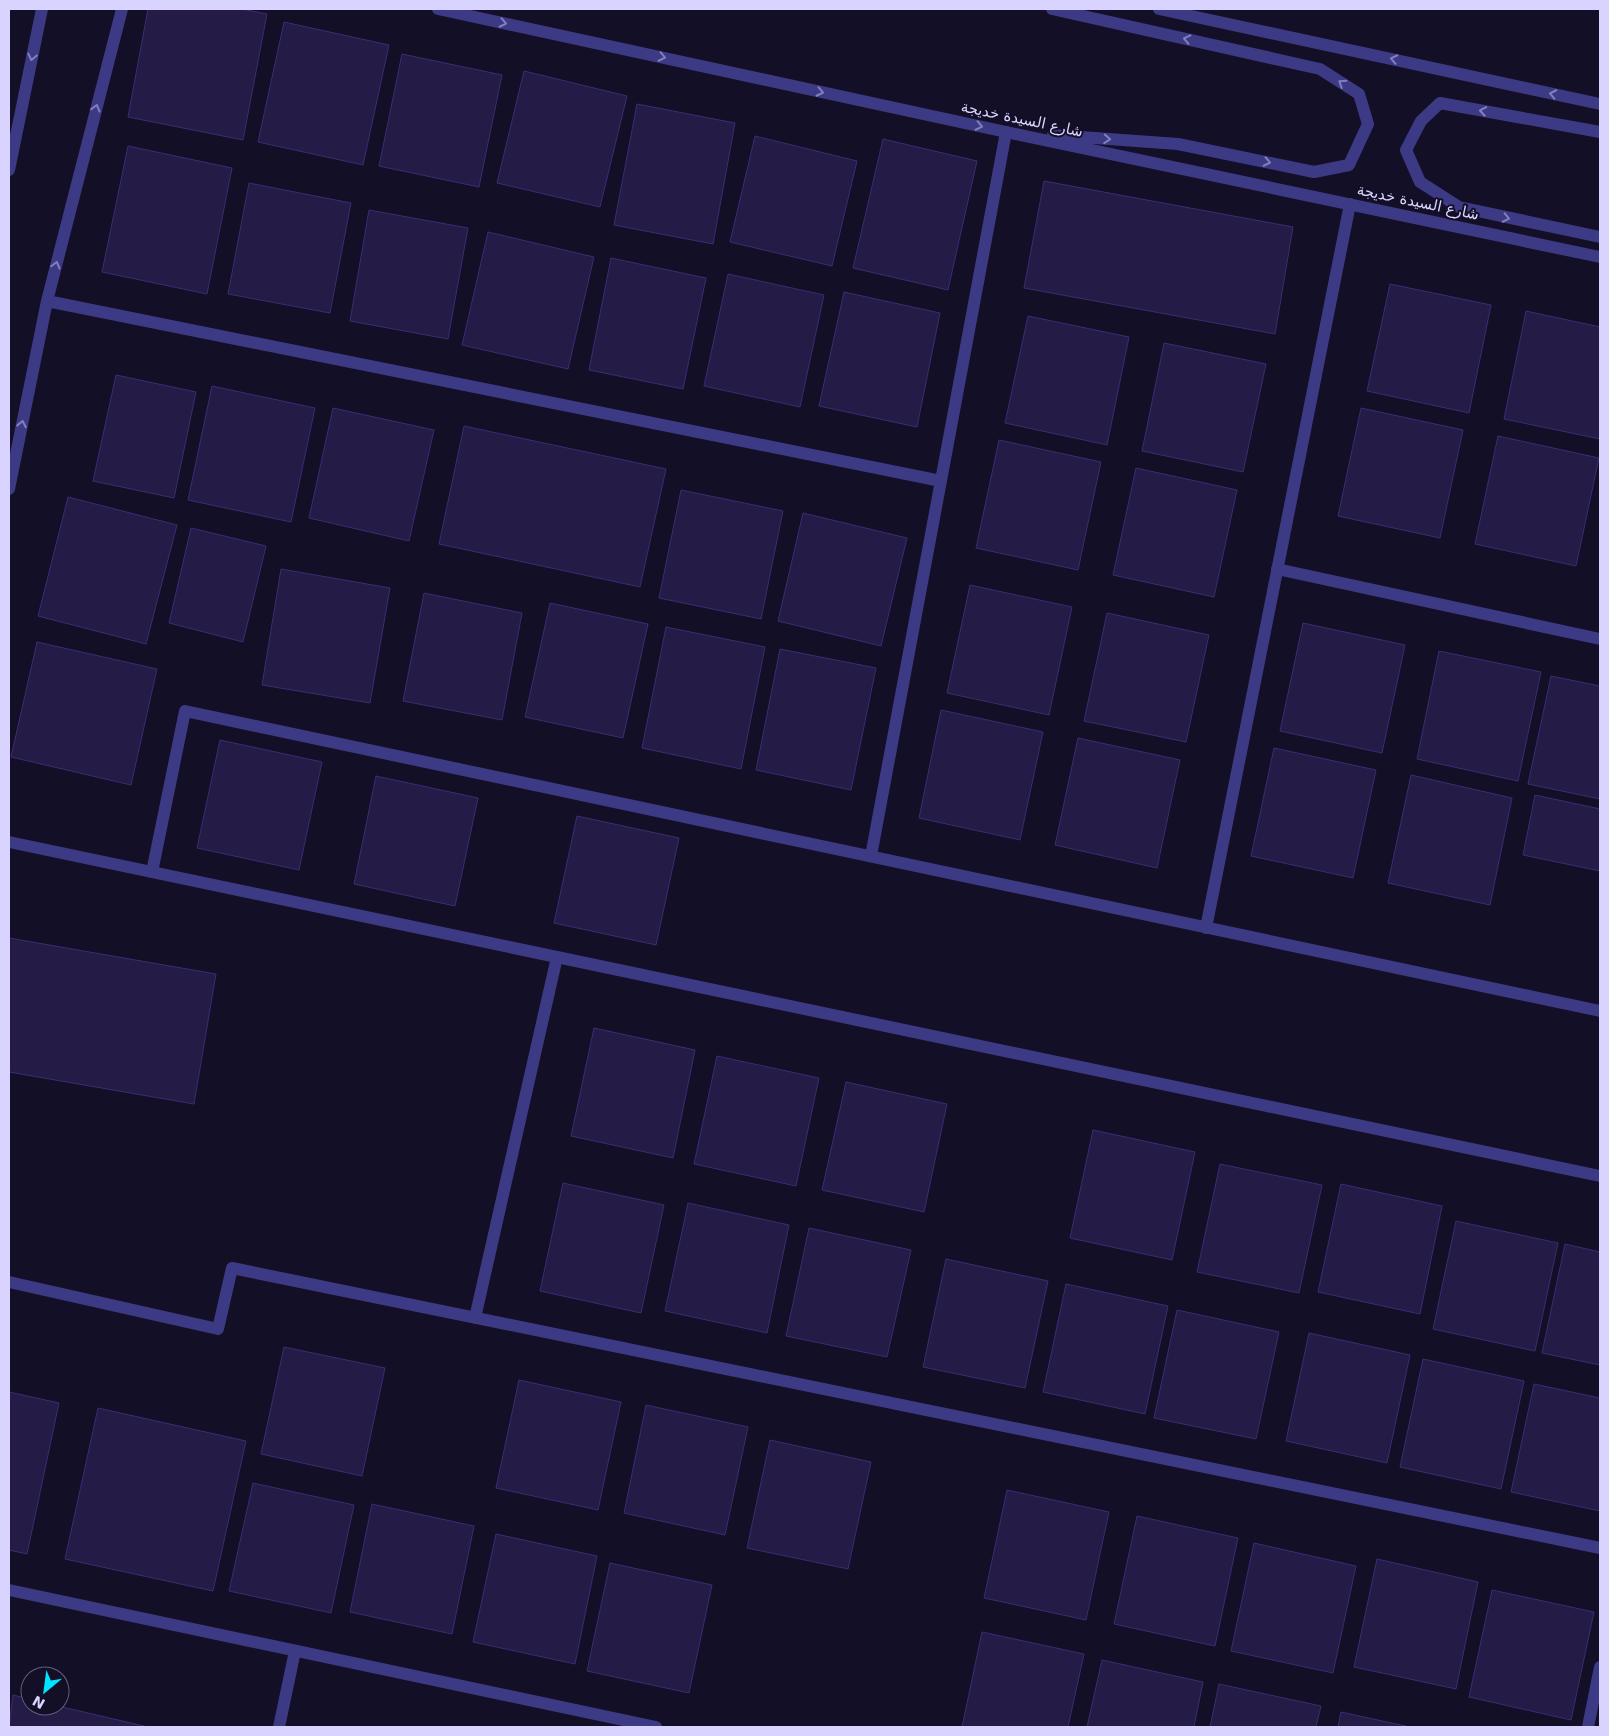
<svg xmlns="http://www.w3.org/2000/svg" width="1609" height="1736" font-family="'DejaVu Sans',Vazirmatn,sans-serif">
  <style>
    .building { fill: #241b47; stroke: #3b2d73 }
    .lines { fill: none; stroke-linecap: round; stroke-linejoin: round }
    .minor { stroke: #3d3a85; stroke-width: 12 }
    .tertiary { stroke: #3d3a85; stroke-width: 12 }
    .oneway { stroke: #837fbc }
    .labels { text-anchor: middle; stroke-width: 4; stroke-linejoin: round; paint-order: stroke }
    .street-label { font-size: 15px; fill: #d9d4ff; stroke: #130f26 }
  </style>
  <rect width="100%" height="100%" fill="#130f26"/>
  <path class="building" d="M148 9H242L267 14 243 140 128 117Z
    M284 22 389 45 363 165 258 142Z
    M402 54 502 75 479 187 379 166Z
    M524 71 627 96 600 207 497 183Z
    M637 104 735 123 713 244 614 225Z
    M755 136 857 161 832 266 730 242Z
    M883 139 977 161 948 290 853 268Z
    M128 146 232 168 207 294 102 272Z
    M1044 181 1293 227 1275 334 1024 288Z
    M249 183 351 203 330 313 228 294Z
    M369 210 468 228 448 339 350 321Z
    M488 232 594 257 568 369 462 345Z
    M611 258 706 278 683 389 589 370Z
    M728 274 824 295 800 407 704 386Z
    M1390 284 1491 305 1469 413 1367 391Z
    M844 292 940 313 917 427 819 406Z
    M1526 311 1600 327V439L1504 419Z
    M1028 316 1129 337 1107 445 1005 423Z
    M1164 343 1266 364 1243 472 1142 451Z
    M116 375 196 392 174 498 93 481Z
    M212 386 315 408 291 522 188 500Z
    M333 408 434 430 409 541 309 518Z
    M1361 408 1463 430 1440 538 1338 516Z
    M464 426 666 469 640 587 439 544Z
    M1498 436 1599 458 1576 566 1475 544Z
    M999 440 1101 462 1078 570 976 548Z
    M1136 468 1237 490 1214 597 1113 575Z
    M681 490 783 511 761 619 659 598Z
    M68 497 177 525 146 644 38 616Z
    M803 513 907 538 881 646 778 621Z
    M191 528 266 546 243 642 169 623Z
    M281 569 390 588 370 703 262 685Z
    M970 585 1072 607 1049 715 947 693Z
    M424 593 522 613 502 720 403 701Z
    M550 603 648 624 623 738 525 717Z
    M1107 613 1209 635 1186 742 1084 721Z
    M1303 623 1405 645 1382 753 1280 731Z
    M666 627 765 647 741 769 642 748Z
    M37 642 157 669 131 785 11 757Z
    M780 649 876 668 851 790 756 770Z
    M1439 651 1541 672 1518 781 1417 759Z
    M1551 676 1600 686V799L1528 784Z
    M941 710 1043 732 1020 840 919 818Z
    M1078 738 1180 760 1157 868 1055 845Z
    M220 740 322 762 299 870 197 848Z
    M1274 748 1376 770 1353 878 1251 856Z
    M1411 775 1512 798 1490 905 1388 883Z
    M376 776 478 798 455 906 354 884Z
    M1535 795 1600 809V871L1523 855Z
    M577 816 679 838 656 945 554 923Z
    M9 938 216 974 194 1104 9 1072Z
    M594 1028 695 1050 673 1158 571 1136Z
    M717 1056 819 1078 796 1186 694 1164Z
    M846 1082 947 1104 924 1212 822 1190Z
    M1093 1130 1195 1152 1172 1260 1070 1238Z
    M1220 1164 1322 1185 1299 1293 1197 1272Z
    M563 1183 664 1205 641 1313 540 1291Z
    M1341 1184 1442 1206 1420 1314 1318 1292Z
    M688 1203 789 1225 767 1333 665 1311Z
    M1456 1221 1558 1243 1535 1351 1433 1329Z
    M809 1228 911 1250 887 1357 786 1336Z
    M1565 1244 1600 1252V1365L1542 1353Z
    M946 1259 1048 1281 1025 1388 923 1367Z
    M1066 1284 1168 1306 1145 1414 1043 1392Z
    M1177 1310 1279 1332 1256 1439 1154 1418Z
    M1309 1333 1410 1355 1387 1463 1286 1441Z
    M284 1347 385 1368 362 1476 261 1454Z
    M1423 1359 1524 1381 1501 1489 1400 1467Z
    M519 1380 621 1402 598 1510 496 1488Z
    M1534 1384 1600 1398V1511L1511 1492Z
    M9 1392 59 1403 27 1554 9 1550Z
    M646 1405 748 1427 725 1535 624 1513Z
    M98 1408 246 1441 213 1591 65 1559Z
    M770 1440 871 1462 848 1569 747 1548Z
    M253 1483 354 1505 331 1613 229 1591Z
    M1007 1490 1109 1512 1086 1620 984 1598Z
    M372 1504 474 1526 452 1634 350 1612Z
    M1137 1516 1238 1538 1215 1646 1114 1624Z
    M496 1534 597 1556 575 1664 473 1642Z
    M1254 1543 1356 1566 1333 1673 1231 1651Z
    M1377 1559 1478 1582 1456 1689 1354 1667Z
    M610 1563 712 1585 689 1693 587 1671Z
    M1492 1590 1594 1612 1571 1720 1469 1697Z
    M982 1632 1084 1654 1068 1727H962Z
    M1102 1660 1203 1682 1194 1727H1087Z
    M1219 1684 1321 1706 1316 1727H1210Z
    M13 1695 30 1699V1706H58L148 1727H9Z
    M1341 1712 1410 1727H1338Z"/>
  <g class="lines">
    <path class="minor" d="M9 170 42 9
      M47 301 941 481
      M9 489 47 301 122 9
      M1277 569 1600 639
      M9 842 1600 1176
      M871 856 1006 132
      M152 872 185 711 1600 1011
      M1206 928 1350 204
      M9 1282 218 1329 232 1268 1600 1548
      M475 1318 557 957
      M9 1590 656 1727
      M279 1727 295 1651
      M1588 1727 1600 1667"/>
    <path class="tertiary" d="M438 9 1006 132 1600 257
      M1052 9 1320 69 1359 94 1368 124 1349 165 1314 172 1178 144 1053 135
      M1159 9 1600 104
      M1600 132 1440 103 1421 121 1406 150 1420 182 1459 207 1600 237"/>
  </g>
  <defs><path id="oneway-chevron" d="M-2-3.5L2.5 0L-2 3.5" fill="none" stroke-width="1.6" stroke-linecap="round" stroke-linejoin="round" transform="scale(1.25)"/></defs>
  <g class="oneway">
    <use href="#oneway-chevron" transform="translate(503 23) rotate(12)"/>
    <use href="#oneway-chevron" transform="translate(1187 39) rotate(-167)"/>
    <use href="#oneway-chevron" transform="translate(32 57) rotate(102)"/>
    <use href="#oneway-chevron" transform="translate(662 57) rotate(12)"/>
    <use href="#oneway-chevron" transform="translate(1394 59) rotate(-168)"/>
    <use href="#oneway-chevron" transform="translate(1342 83) rotate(-147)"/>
    <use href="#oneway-chevron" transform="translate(820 92) rotate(12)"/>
    <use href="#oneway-chevron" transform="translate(1553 94) rotate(-168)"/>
    <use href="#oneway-chevron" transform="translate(96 108) rotate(-75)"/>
    <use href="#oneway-chevron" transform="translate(1483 111) rotate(-170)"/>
    <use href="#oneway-chevron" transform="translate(979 126) rotate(12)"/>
    <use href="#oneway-chevron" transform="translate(1107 139) rotate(4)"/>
    <use href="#oneway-chevron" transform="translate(1267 162) rotate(12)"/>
    <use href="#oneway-chevron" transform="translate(1506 218) rotate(12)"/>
    <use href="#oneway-chevron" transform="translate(56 265) rotate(-75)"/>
    <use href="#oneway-chevron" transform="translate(22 424) rotate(-79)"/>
  </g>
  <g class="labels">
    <g class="street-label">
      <text transform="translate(1022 119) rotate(12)" y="5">شارع السيدة خديجة</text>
      <text transform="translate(1418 202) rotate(12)" y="5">شارع السيدة خديجة</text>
    </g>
  </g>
  <rect width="1609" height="1736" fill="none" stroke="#d9d4ff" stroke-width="20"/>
  <g transform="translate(45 1691) rotate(209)"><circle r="24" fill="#130f26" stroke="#625e7d"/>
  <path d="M0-4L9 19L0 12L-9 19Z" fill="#00e5ff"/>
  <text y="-8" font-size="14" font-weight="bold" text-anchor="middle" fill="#d9d4ff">N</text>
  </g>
</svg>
